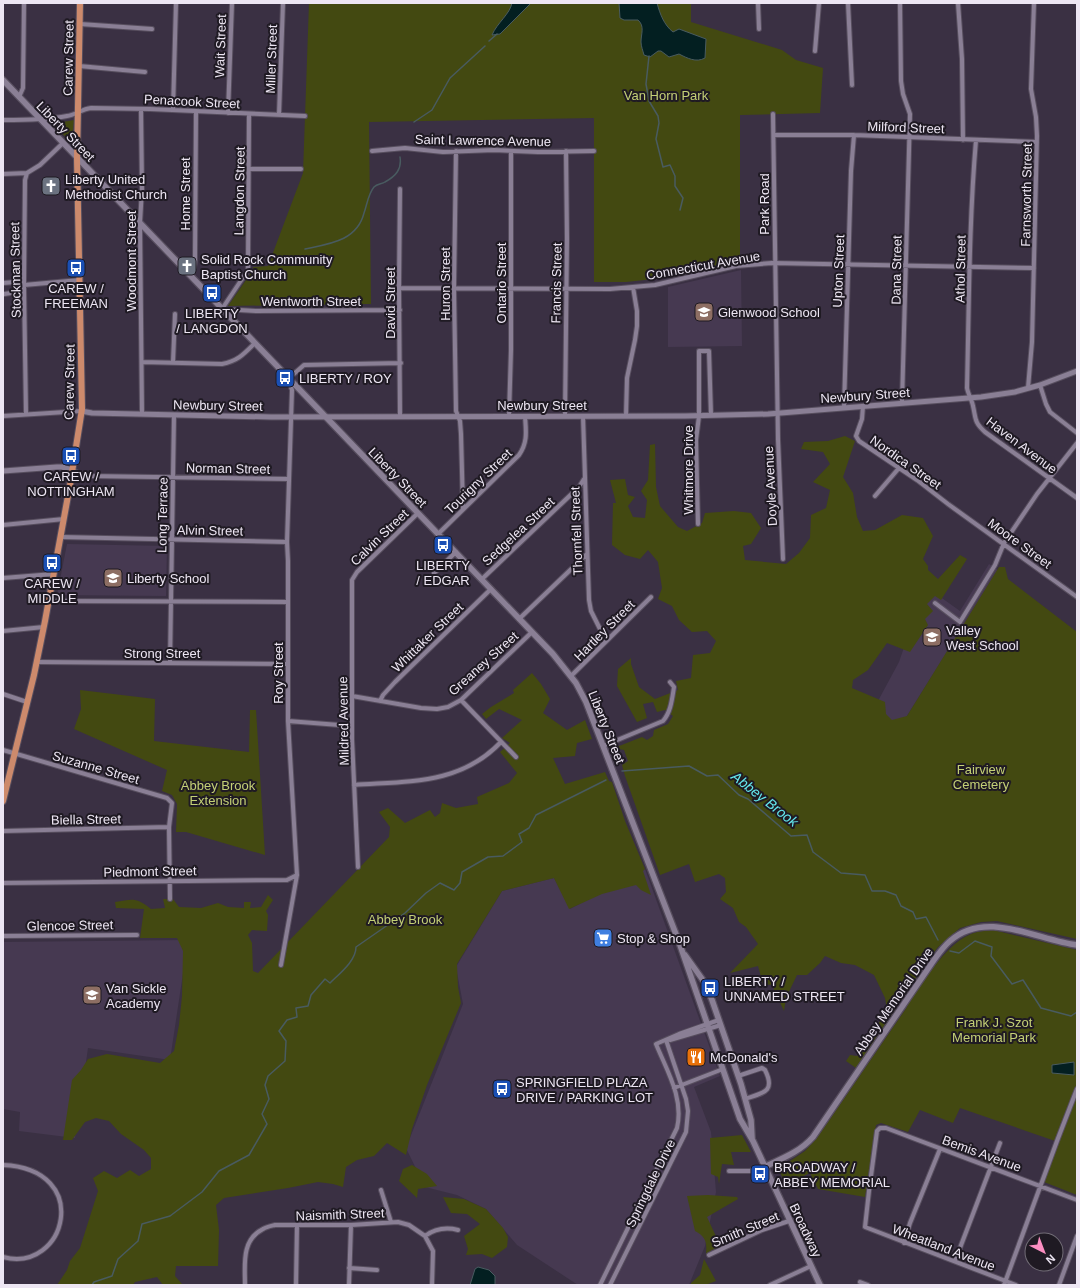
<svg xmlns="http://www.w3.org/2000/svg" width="1080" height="1288" font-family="Helvetica,sans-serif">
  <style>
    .built { fill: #463951 }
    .green { fill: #434911 }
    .water { fill: #031f21; stroke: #495b60 }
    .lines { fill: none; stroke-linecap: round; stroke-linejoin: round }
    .stream { stroke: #495b60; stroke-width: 1.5 }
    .minor-casing { stroke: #574e5e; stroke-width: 6 }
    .tertiary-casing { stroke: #574e5e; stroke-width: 7 }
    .secondary-casing { stroke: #574e5e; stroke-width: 8 }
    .primary-casing { stroke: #574e5e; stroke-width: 8 }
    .minor { stroke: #8a7f95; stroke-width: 4 }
    .tertiary { stroke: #8a7f95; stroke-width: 5 }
    .secondary { stroke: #8a7f95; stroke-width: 5.5 }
    .primary { stroke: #cd8a6c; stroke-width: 6 }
    .labels { text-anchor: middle; stroke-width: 4; stroke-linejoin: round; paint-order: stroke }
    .street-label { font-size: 13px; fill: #ede6f3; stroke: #1f1a23 }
    .park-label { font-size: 13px; fill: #c4d076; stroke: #1f1a23 }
    .poi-label { font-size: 13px; fill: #ede6f3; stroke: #1f1a23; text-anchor: start }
    .water-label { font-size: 14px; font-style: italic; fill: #64e8ee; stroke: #1f1a23 }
  </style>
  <rect width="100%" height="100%" fill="#3a3043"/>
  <path class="built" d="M741 270 742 346 668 347V287Z
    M67 544 167 546 166 596 57 595Z
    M989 564 998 570 890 743 865 725 899 662 925 586 960 611Z
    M645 869 720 1076 694 1087 711 1132 716 1192 705 1246 689 1285H578L517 1245 486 1209 457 1195 425 1187 406 1148 463 1004 456 967 502 891 554 878 570 909Z
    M188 940 170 1060 88 1048 75 1138 19 1131 20 1112 3 1109V942Z"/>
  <path class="green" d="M309 3H691V22L782 50 796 60 823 68 820 113 740 115V260L685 273 654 279 626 282H594V118L369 122 371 304 228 306 253 270V267L268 266 303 173Z
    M74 120 72 143 52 124Z
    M845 436 855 441 843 477 853 493 857 517 863 531 875 530 902 515 923 518 933 536 923 559 928 566V570L938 579 960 555 967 559 941 600 935 596 927 604 933 611 925 619 928 625 910 652 887 643 868 670 853 680 852 688 885 702 886 714 892 720 907 716 999 567H1005L1008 579 1077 632V939L997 921 981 922 960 928 938 947 923 967 856 1068 846 1061 850 1055 857 1056 863 1050 887 1009 885 998 874 975 855 965 841 963 825 956 820 963 807 975H797L786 998 784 1011 772 985 763 984 758 966 730 973 758 944 746 927 739 922 733 908 720 899 726 892 725 878 719 874 695 882 689 864 660 875 625 776 622 765 628 761 624 750 614 748 642 737 647 740 653 736 654 730 668 724 673 716 665 710 657 712 653 702 643 704 647 718 637 722 617 686 618 669 631 658V664L639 687 655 699 678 690 676 681 691 678 693 655 710 653 716 641 707 631 692 632 679 620 672 606 658 599 662 588 658 562 648 550 640 559 625 555 612 545 613 503H616L610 480 625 479 628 495 635 497 628 506 633 517 645 518 647 500 641 491 648 480 650 445 655 444 656 487 660 506 678 527 687 531 702 523 705 513 734 511 751 513 761 528 751 544 743 546 745 560 786 564 799 553 810 538 811 515 826 508 830 490 813 482 830 464 823 452 801 449 804 442 828 441Z
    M532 673 541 684 550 699 543 713 567 730 585 720 592 739 577 743 575 756 553 758 565 784 605 772 609 781 612 782 625 821 645 869 643 871 651 895 641 890 636 885 602 894 569 909 554 878 502 891 457 964 458 987 461 1003 427 1085 412 1129 406 1155 387 1143 374 1156 357 1160 346 1167 343 1187 333 1184 318 1182 288 1188 224 1198 216 1205 219 1230 218 1266H176L175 1276 182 1284V1285H163L157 1277 135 1282 133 1285H57L67 1270 70 1261 80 1248 98 1191 93 1178 104 1171 117 1178 130 1170 139 1176 151 1169V1158L144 1150 121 1134 109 1121 96 1118 85 1122 72 1140H63L72 1080 81 1070 88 1059 107 1054 160 1063 174 1051 179 1025 182 996 183 951 177 938H140L144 909 116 908 115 902C133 899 136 897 151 909L165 908 163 899H173L179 907 201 908 218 903 228 907 244 908V902H251L250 908 261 907 268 895 273 900 266 911 268 915 267 931 252 930 248 935 252 943 253 971 258 973 389 837 390 827 379 812 388 808 405 823 430 810 435 817 440 813 442 803 456 808 478 804 477 797 509 783 517 773 500 752 510 743 502 738 522 720 499 709 486 719 482 714 491 707 514 693 513 690Z
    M80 690 155 699 154 741 249 752 250 710H256L265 855 186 832H176L177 804 172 795 162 791 167 770 74 729 81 709Z
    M993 930 1077 950V1195L1044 1182 1058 1142 960 1108 953 1123 920 1110 908 1132 881 1123 876 1125 865 1197 818 1189 810 1173 786 1184 778 1169 805 1151 817 1138 907 1007H906C922 984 944 946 969 935 976 931 985 931 993 930Z
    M742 1135 751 1152H731L734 1165 722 1164 719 1184 718 1177 711 1174 710 1138Z
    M412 1165 427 1174 437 1186 418 1189 417 1198 399 1181 403 1169Z
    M708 1195 737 1197 738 1199 707 1217 720 1245 706 1254C707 1242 706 1237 695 1231L687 1196Z
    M443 1197 464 1199 486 1209 503 1228 508 1237 507 1247 492 1258 482 1254 466 1255 468 1249 464 1236 480 1224 467 1214 451 1213Z
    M704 1259 716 1281 705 1285H691V1283L700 1275Z"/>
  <path class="water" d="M512 3H531L500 34 492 35C497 23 510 14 512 3Z
    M619 3H657C660 14 664 25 673 32L679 29 706 39 705 58C696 63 687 58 679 54L669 57 661 51H658L650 57 644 55C643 51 641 46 641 42 641 34 645 26 638 20H624L620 18Z
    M1074 1062V1075L1052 1073V1065Z
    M478 1267 489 1270 495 1276V1285H470L475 1269Z"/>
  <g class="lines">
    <path class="stream" d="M489 41 497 34
      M649 56 646 84 649 101 658 116 659 123 656 139 663 167 670 165 675 176V186L683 198 680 210
      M414 122 432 110 450 78 485 46
      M305 249C329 244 357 241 364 213 367 205 368 194 374 187 377 184 382 184 385 182 396 176 402 169 400 157
      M622 771 689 766 707 776 718 775 739 795 748 799 791 836 807 835 813 852 841 873 865 875 872 891H885L896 895 901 906 913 912 916 919 926 917 938 940
      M950 951 959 953 975 941 992 947 991 956 1012 984 1023 980 1041 1008 1071 1016 1077 1012
      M92 1285 94 1282 112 1276 118 1259 138 1241 142 1224 170 1216 202 1192 219 1171 249 1155 267 1124 262 1114 269 1099 265 1085 268 1076 285 1061 286 1041 279 1031 287 1020 297 1017 296 1008 308 1006 311 995 325 979 330 983C339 974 356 961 356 947L405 913 426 893 440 883 454 890 460 883 462 872 488 857 503 856 522 842 519 834 529 828 536 815 606 780"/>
    <defs>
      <path id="minor" d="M758 3 759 29
        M848 3 852 85
        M900 3 901 81 903 94 910 114 902 403
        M958 3 962 59 963 140
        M80 24 152 29
        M815 51 819 3
        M79 66 145 72
        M19 97 23 88 24 3
        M141 109 142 189 140 223 142 414
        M173 110 176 3
        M228 113 232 3
        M773 114 778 439 783 559
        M279 115 283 3
        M3 120C24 120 46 120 67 116 75 115 82 109 91 108L150 109 305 116
        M774 135H854L1037 142
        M976 140C969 222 969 305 967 388 968 394 972 400 973 406 976 419 974 422 985 432L1077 498
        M372 151 405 148 443 152 494 150 538 152 594 151
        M456 151 454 288 456 411 460 421 461 434 463 509
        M250 169H301
        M3 174 27 173
        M400 189 399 288 400 416
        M188 273 194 267 195 261 196 111
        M3 283 16 282 24 285 80 280
        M399 288 610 289 655 285 736 266 772 263 1034 268
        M3 294C11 293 19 293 24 286
        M222 309 248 270 249 114
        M222 309 256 311 400 310
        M142 362 222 364C238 361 244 354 255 343
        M173 362 175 314
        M1040 385 1046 404 1050 412 1077 433
        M1028 388 1032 342 1037 136 1036 117 1031 89 1034 3
        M863 406 862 419 856 436 859 441 917 480 948 504 1077 597
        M844 408 851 171 854 135
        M26 414 24 285 25 180 27 173 40 165 63 143
        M3 416 81 411
        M509 416 511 350V151
        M565 416 567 239 566 151
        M583 416 589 600 591 611 606 641
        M626 416 627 378 635 340 637 326V311L633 287
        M72 470 80 474 88 476 289 479
        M875 496 899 468
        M698 524 696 440 699 416V351H709L711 415
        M3 525 64 519
        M438 534 519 455C528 442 526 431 525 416
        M60 537 287 542
        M434 573 456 552
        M3 578 54 574
        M482 579 561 504 579 487 584 479
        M49 601 288 602
        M935 603 960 622 995 565 1004 543 1037 494 1077 443
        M519 619 587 554
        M3 631 44 627
        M37 662 288 664
        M170 663 174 415
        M571 676 651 597
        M3 694 27 702
        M352 696 421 708 437 709 448 707 461 700 532 632
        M461 700 516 757
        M380 701 383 695 395 682 491 589
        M288 721 352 726
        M603 746 663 721C671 712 672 699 674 687L670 682
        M3 750 167 798 172 803 169 827 170 899
        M354 785C408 781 460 785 501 742
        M3 831 169 827
        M358 867 352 739V580L357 572 418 513
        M3 883 287 880 297 875
        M3 936 137 935
        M281 965 297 875 288 721V561L287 542 292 390 288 379 304 365 401 363
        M670 1040 721 1025
        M738 1076 762 1068 765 1070C776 1092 763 1093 745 1099
        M674 1088 723 1069
        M3 1165C94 1169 66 1274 3 1257
        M729 1171H750L764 1167
        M381 1190 391 1222
        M425 1236C436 1228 446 1227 458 1230
        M904 1243 910 1223 940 1149
        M709 1255 762 1230 789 1221
        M955 1261 1000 1143
        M349 1268 377 1270
        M860 1282 868 1285
        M245 1285C245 1265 241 1240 263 1229 266 1227 271 1226 275 1225H351L398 1222 409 1225 425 1236 433 1251 432 1285
        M296 1285 297 1225
        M349 1285 351 1225
        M600 1285 677 1128C684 1098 667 1071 656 1044L679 1034 719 1020
        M610 1285 686 1132 688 1111 686 1099 666 1040
        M770 1285 811 1266
        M1004 1285 1057 1141 1077 1089
        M1016 1285 865 1227 869 1191 877 1131 880 1128H886L1077 1200
        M1059 1285 1077 1236"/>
      <path id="tertiary" d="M81 411 92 413 271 417 685 416 768 414 981 397 1015 392 1040 385 1077 371
        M3 471 57 467H62L72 470"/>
      <path id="secondary" d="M3 80 553 654 576 683 586 702 679 942 740 1119 753 1141 820 1285
        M685 955 705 983 712 1000 741 1084 751 1120 752 1138
        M764 1167C781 1159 800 1152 813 1137L934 960C939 953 944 946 950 941 986 909 1037 940 1077 945"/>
      <path id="primary" d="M3 801 34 675 45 621 70 485 82 409 77 158 80 3"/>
    </defs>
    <use href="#minor" class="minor-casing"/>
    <use href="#tertiary" class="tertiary-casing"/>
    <use href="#secondary" class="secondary-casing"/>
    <use href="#primary" class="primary-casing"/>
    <use href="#minor" class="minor"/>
    <use href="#tertiary" class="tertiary"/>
    <use href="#secondary" class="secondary"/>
    <use href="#primary" class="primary"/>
  </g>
  <defs>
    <symbol id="church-square" viewBox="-11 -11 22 22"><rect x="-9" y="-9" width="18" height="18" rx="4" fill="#6b7280" stroke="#1f1a23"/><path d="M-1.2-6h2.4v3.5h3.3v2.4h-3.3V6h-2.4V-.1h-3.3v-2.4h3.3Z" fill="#fff"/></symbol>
    <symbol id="bus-square" viewBox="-11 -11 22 22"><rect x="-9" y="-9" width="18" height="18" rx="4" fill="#1a4fb4" stroke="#1f1a23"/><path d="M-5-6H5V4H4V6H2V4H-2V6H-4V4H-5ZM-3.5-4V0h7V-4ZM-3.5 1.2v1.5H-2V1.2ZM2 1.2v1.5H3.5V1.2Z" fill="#fff"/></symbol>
    <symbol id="school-square" viewBox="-11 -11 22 22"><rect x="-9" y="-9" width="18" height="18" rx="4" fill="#8d6e63" stroke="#1f1a23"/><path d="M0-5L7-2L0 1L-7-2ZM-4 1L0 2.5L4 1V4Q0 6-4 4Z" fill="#fff"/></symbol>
    <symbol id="supermarket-square" viewBox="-11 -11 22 22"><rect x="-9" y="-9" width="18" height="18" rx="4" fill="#3f7fe0" stroke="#1f1a23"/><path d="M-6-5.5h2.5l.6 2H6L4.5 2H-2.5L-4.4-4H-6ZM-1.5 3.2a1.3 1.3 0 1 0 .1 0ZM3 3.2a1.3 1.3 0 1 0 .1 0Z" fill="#fff"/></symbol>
    <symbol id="restaurant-square" viewBox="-11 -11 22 22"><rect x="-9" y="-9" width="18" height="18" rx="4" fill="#e8710a" stroke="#1f1a23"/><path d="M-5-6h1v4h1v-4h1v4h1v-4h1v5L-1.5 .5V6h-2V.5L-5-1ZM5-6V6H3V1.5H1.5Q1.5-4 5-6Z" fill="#fff"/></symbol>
  </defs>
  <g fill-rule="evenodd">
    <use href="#church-square" x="40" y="175" width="22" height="22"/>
    <use href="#church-square" x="176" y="255" width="22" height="22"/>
    <use href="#bus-square" x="65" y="257" width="22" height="22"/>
    <use href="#bus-square" x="201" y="282" width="22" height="22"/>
    <use href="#school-square" x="693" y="301" width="22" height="22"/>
    <use href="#bus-square" x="274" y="367" width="22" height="22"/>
    <use href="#bus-square" x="60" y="445" width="22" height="22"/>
    <use href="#bus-square" x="432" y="534" width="22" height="22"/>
    <use href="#bus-square" x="41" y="552" width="22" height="22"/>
    <use href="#school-square" x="102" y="567" width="22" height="22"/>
    <use href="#school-square" x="921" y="626" width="22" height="22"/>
    <use href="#supermarket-square" x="592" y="927" width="22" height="22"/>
    <use href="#bus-square" x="699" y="977" width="22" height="22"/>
    <use href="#school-square" x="81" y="984" width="22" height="22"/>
    <use href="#restaurant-square" x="685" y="1046" width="22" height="22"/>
    <use href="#bus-square" x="491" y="1078" width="22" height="22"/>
    <use href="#bus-square" x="749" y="1163" width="22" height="22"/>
  </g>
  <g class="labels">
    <g class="street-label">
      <text transform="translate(220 46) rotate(-88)" y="5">Wait Street</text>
      <text transform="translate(68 58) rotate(-89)" y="5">Carew Street</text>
      <text transform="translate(271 59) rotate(-88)" y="5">Miller Street</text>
      <text transform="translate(192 101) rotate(3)" y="5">Penacook Street</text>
      <text transform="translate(906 127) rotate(2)" y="5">Milford Street</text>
      <text transform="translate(66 131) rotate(46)" y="5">Liberty Street</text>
      <text transform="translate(483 140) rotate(1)" y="5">Saint Lawrence Avenue</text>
      <text transform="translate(239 191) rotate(-89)" y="5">Langdon Street</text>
      <text transform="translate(185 194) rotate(-90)" y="5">Home Street</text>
      <text transform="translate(1026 195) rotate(-89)" y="5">Farnsworth Street</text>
      <text transform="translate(764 204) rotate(-90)" y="5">Park Road</text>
      <text transform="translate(131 261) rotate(-90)" y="5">Woodmont Street</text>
      <text transform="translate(703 265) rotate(-10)" y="5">Connecticut Avenue</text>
      <text transform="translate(960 269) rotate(-89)" y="5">Athol Street</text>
      <text transform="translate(15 270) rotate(-91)" y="5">Stockman Street</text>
      <text transform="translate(896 270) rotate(-89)" y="5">Dana Street</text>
      <text transform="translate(838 271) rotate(-88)" y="5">Upton Street</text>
      <text transform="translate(501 283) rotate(-90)" y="5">Ontario Street</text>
      <text transform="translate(556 283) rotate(-89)" y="5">Francis Street</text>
      <text transform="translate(445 284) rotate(-90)" y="5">Huron Street</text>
      <text x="311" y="306">Wentworth Street</text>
      <text transform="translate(390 303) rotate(-90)" y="5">David Street</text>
      <text transform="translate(69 382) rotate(-89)" y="5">Carew Street</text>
      <text transform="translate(865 395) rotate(-4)" y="5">Newbury Street</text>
      <text transform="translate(218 405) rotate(1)" y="5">Newbury Street</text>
      <text x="542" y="410">Newbury Street</text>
      <text transform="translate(1022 445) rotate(37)" y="5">Haven Avenue</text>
      <text transform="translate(906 462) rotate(35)" y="5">Nordica Street</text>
      <text transform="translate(228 468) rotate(1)" y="5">Norman Street</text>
      <text transform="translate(688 470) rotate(-90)" y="5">Whitmore Drive</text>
      <text transform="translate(398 477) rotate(46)" y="5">Liberty Street</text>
      <text transform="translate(478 481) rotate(-44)" y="5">Tourigny Street</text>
      <text transform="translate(770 486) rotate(-93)" y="5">Doyle Avenue</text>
      <text transform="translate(162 515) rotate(-89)" y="5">Long Terrace</text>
      <text transform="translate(210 530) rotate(1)" y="5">Alvin Street</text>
      <text transform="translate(518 531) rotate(-43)" y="5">Sedgelea Street</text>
      <text transform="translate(576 531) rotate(-92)" y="5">Thornfell Street</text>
      <text transform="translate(379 537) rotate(-44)" y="5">Calvin Street</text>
      <text transform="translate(1020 543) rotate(36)" y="5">Moore Street</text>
      <text transform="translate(604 630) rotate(-45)" y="5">Hartley Street</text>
      <text transform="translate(427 637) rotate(-44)" y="5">Whittaker Street</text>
      <text x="162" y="658">Strong Street</text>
      <text transform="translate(483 663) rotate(-42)" y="5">Greaney Street</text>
      <text transform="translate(278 673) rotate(-90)" y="5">Roy Street</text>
      <text transform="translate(343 721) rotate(-91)" y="5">Mildred Avenue</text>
      <text transform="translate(607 727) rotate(68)" y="5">Liberty Street</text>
      <text transform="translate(96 767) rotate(16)" y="5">Suzanne Street</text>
      <text transform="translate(86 819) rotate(-1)" y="5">Biella Street</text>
      <text transform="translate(150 871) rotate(-1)" y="5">Piedmont Street</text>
      <text transform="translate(70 925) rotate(-1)" y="5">Glencoe Street</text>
      <text transform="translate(893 1001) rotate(-55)" y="5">Abbey Memorial Drive</text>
      <text transform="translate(982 1153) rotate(20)" y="5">Bemis Avenue</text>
      <text transform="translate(650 1183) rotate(-64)" y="5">Springdale Drive</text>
      <text transform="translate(340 1214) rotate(-2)" y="5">Naismith Street</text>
      <text transform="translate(745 1229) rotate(-23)" y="5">Smith Street</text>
      <text transform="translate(806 1230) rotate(65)" y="5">Broadway</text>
      <text transform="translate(944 1247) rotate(21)" y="5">Wheatland Avenue</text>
    </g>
    <g class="park-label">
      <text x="666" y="100">Van Horn Park</text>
      <text x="981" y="774">Fairview<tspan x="981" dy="15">Cemetery</tspan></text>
      <text x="218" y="790">Abbey Brook<tspan x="218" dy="15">Extension</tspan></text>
      <text x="405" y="924">Abbey Brook</text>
      <text x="994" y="1027">Frank J. Szot<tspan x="994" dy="15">Memorial Park</tspan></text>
    </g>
    <g class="poi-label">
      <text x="65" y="184">Liberty United<tspan x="65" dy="15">Methodist Church</tspan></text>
      <text x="201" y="264">Solid Rock Community<tspan x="201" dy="15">Baptist Church</tspan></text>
      <text x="76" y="293" text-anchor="middle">CAREW /<tspan x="76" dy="15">FREEMAN</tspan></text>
      <text x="718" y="317">Glenwood School</text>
      <text x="212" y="318" text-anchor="middle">LIBERTY<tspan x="212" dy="15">/ LANGDON</tspan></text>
      <text x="299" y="383">LIBERTY / ROY</text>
      <text x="71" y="481" text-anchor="middle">CAREW /<tspan x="71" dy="15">NOTTINGHAM</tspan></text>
      <text x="443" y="570" text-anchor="middle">LIBERTY<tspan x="443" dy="15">/ EDGAR</tspan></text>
      <text x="127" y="583">Liberty School</text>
      <text x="52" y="588" text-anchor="middle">CAREW /<tspan x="52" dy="15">MIDDLE</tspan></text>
      <text x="946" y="635">Valley<tspan x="946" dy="15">West School</tspan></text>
      <text x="617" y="943">Stop &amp; Shop</text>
      <text x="724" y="986">LIBERTY /<tspan x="724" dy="15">UNNAMED STREET</tspan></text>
      <text x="106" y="993">Van Sickle<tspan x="106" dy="15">Academy</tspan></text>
      <text x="710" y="1062">McDonald's</text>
      <text x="516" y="1087">SPRINGFIELD PLAZA<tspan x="516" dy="15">DRIVE / PARKING LOT</tspan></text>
      <text x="774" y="1172">BROADWAY /<tspan x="774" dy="15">ABBEY MEMORIAL</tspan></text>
    </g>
    <g class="water-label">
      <text transform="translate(765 799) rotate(38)" y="5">Abbey Brook</text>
    </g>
  </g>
  <rect width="1080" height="1288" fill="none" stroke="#ede6f3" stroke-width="8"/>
  <g transform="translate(1044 1252) rotate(138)"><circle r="19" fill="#1f1a23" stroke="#716c76"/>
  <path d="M0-3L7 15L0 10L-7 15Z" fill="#fc8fc2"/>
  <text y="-6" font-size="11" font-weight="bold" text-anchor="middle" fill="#ede6f3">N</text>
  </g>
</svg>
